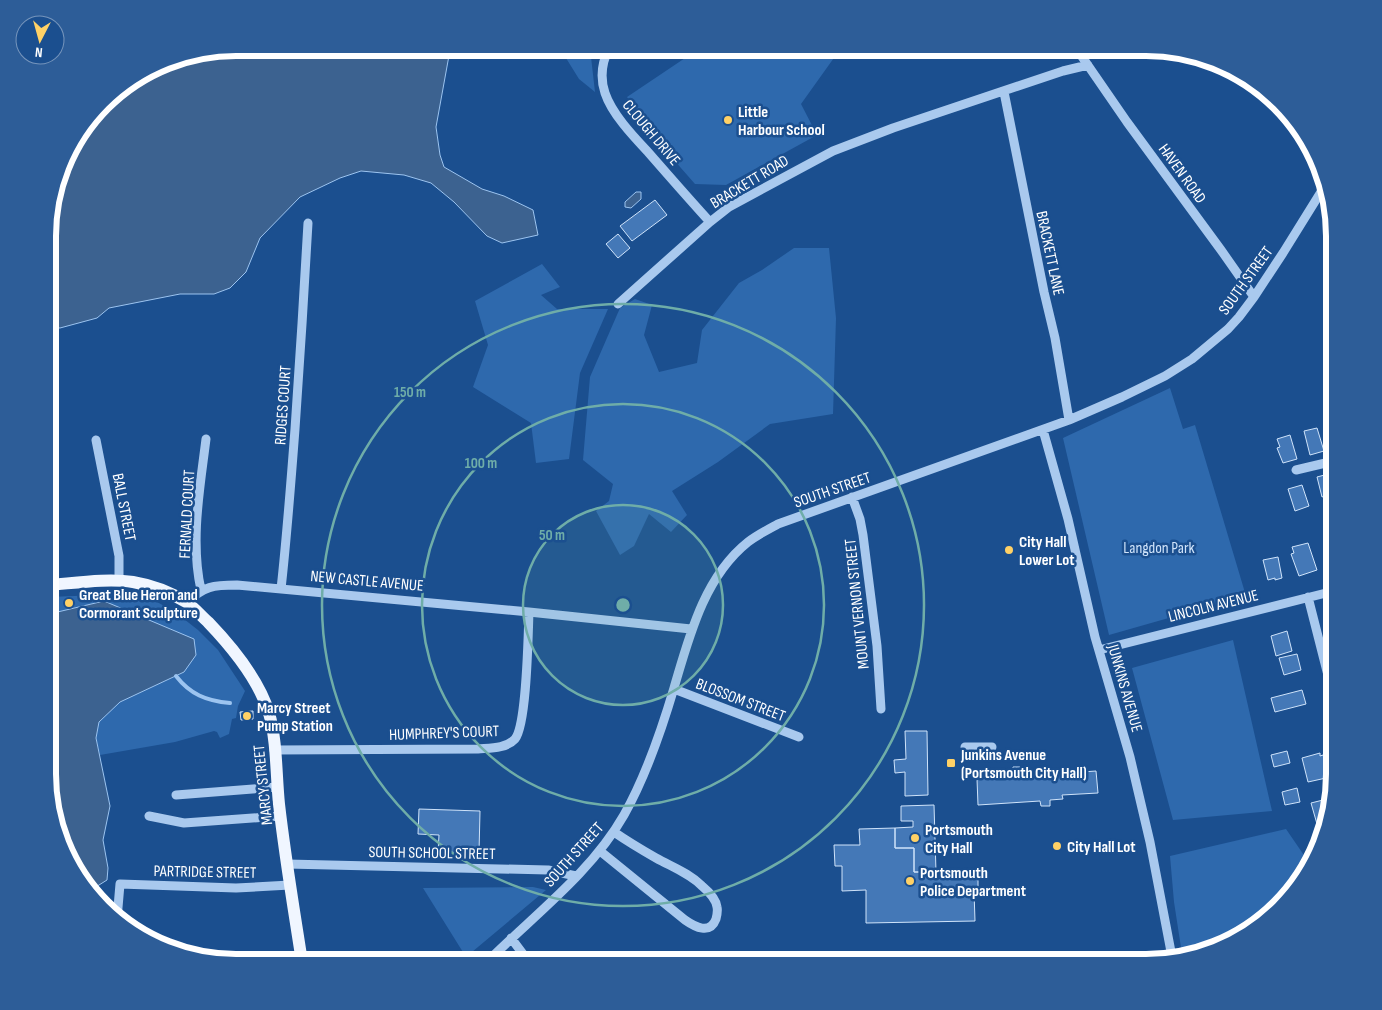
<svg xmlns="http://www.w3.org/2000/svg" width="1382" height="1010" font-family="'Sofia Sans Condensed',sans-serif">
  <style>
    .green { fill: #2e69ad }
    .water { fill: #3c6290; stroke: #9cc4f0 }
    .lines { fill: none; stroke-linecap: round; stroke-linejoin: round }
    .stream { stroke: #9cc4f0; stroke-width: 4 }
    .building { fill: #4478b7; stroke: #cfe3fa }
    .minor { stroke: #a9c9ee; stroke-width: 9 }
    .major { stroke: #f0f6ff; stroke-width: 12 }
    .ring { fill: none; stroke: #6fada8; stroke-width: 2.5 }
    .poi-dot { fill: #ffd166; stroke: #1b4f8f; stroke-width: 2 }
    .labels { text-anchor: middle; stroke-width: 5; stroke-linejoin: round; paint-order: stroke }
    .poi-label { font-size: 16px; font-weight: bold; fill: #fff; stroke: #1b4f8f; text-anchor: start }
    .street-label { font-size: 16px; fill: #fff; stroke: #1b4f8f }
    .park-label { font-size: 16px; fill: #cfe3fa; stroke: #1b4f8f }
    .rim { fill: none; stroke: #fff; stroke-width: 6 }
    .centre { fill: #6fada8; stroke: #1b4f8f; stroke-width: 2.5 }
    .ring-label { font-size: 15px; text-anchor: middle; font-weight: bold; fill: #6fada8; stroke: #1b4f8f; stroke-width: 5; stroke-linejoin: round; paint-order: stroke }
  </style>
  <rect width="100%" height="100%" fill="#1b4f8f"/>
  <path class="green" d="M542 48H587L591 57 595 92 579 79 561 50 543 51Z
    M700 48H855L836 55 801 104 817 135 726 185 695 184 659 143 627 97Z
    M794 248H829L836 318 833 414 770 424 718 462 672 491 687 515 671 532 649 514 634 546 620 555 596 511 609 501 613 484 583 460 590 377 620 308 635 299 652 305 644 335 659 372 697 363 702 330 739 283 762 270Z
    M542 264 560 287 541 295 557 309H608L580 373 569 459 536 463 531 423 473 387 488 345 475 301Z
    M1170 388 1183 429 1195 425 1246 596 1109 635 1063 438Z
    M124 594 150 598 175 612 198 630 218 650 245 691 238 706 236 718 232 719 229 734 220 738 217 732 214 731 175 742 100 755 96 738 99 722 119 702 184 672 104 601 49 614V597Z
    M1233 640 1272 811 1173 820 1132 668Z
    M1286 829 1310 864 1295 889 1229 943 1182 954 1174 902 1170 856Z
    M533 887 546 890 466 957 423 888Z"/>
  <path class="water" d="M236 48H452L450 50 436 127 440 155 444 167 482 189 504 196 533 210 538 235 502 243 487 236 454 202 431 183 404 175 361 171 340 178 300 197 260 238 246 272 230 288 214 294H180L109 308 97 318 60 328 49 327V211L67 152 111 94 164 62Z
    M636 192H641V199L631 208 625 207V202Z
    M104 601 194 639 196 655 184 672 120 702 99 722 96 738 110 806 103 840 108 868 107 880 91 890 73 868 49 799V614Z"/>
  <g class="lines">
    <path class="stream" d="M176 676C190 694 206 701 230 703"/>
  </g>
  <path class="building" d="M655 200 667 215 632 241 620 226Z
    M618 234 630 248 618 258 606 244Z
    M1317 428 1324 451 1310 455 1304 431Z
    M1290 435 1297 459 1283 463 1277 448 1280 447 1277 439Z
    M1332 473 1334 481V504L1329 505 1325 496 1322 497 1317 477Z
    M1302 485 1309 506 1295 511 1288 489Z
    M1334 522V558L1333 559 1324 525Z
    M1308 543 1317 570 1299 576 1291 554 1294 553 1292 547Z
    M1278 557 1282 578 1275 580V578L1268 580 1263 560Z
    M1287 631 1292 651 1276 656 1271 636Z
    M1297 654 1301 670 1284 675 1279 658Z
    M1302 690 1306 704 1275 712 1271 698Z
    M253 711V719L241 720 240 712Z
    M905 731H927L928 795 905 796V772L895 773 894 760 906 759Z
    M1287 751 1290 763 1274 767 1271 755Z
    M1320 753V756L1323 755 1329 774 1325 775 1326 778 1308 782 1302 758Z
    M1013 767H1027V776L1096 771 1098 793 1062 795 1063 799 1050 800V806H1041L1040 801 978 805 977 779 981 778 980 770 992 769 993 778 1014 776Z
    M1297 788 1300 802 1285 805 1282 792Z
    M1331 798 1326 822 1317 824 1311 803Z
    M934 805 936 872H914V848H895V828L913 827V821H901V806Z
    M419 809 480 811 479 853 438 852 439 835 418 834Z
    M1325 827 1320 846 1316 829Z
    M895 828V848H914V872H978V890L974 891 975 921 866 923V890L842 891V866H835L834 845H860L859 829Z"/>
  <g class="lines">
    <path class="minor" d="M609 48C602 62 600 78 605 93 612 114 633 136 648 152 669 176 689 199 710 222
      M1076 48 1127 122 1221 250 1254 297
      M1004 92 1044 292 1055 338 1069 420
      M618 304 710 222 729 207 833 151 893 128 1063 71 1088 65
      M1043 430 1068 519 1095 637 1130 757 1150 842 1172 957
      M96 440 119 556V581
      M1296 470 1334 461
      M852 497 860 519 863 535 877 646 881 709
      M281 589C287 535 291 482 295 429 300 360 304 292 308 223
      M201 590C190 541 200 488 206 439
      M1308 597 1334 699
      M187 603C203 586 214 585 237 585L529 612 691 629
      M1099 650 1334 591
      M674 689 799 737
      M965 747H992
      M274 750 478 749C489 748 506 749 515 739 527 724 528 635 529 612
      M176 795 277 787
      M149 816 184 823 281 816
      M600 851 685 920C695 927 710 935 716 919 717 915 718 911 717 907 716 899 708 891 702 886 689 873 672 867 656 858 642 850 627 841 614 832
      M287 864 548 870 576 876
      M117 919 120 884 236 888 290 885
      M511 938 529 962
      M487 962C533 916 591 873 624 815 646 776 661 732 674 688 689 637 704 577 748 542 757 535 767 530 778 524L1069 420 1122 397 1165 376 1192 359 1228 329 1239 317 1254 297 1283 253 1324 187"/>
    <path class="major" d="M49 585C75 583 108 578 133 582 151 585 170 592 186 602 194 607 201 616 208 622 232 647 259 680 269 713 277 741 276 775 279 804 285 857 294 910 302 962"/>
  </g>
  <circle cx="623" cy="605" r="100" fill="#6fada8" fill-opacity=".12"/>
  <g class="ring">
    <circle cx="623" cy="605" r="100"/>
    <circle cx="623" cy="605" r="201"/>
    <circle cx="623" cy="605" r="301"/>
  </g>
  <g class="poi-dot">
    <circle cx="728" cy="120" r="5"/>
    <circle cx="1009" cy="550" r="5"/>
    <circle cx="69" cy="603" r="5"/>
    <circle cx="247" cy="716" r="5"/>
    <rect x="946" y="758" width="10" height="10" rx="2.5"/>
    <circle cx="915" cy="838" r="5"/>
    <circle cx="1057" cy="846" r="5"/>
    <circle cx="910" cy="881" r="5"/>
  </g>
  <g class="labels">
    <g class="poi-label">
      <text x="738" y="117">Little<tspan x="738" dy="18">Harbour School</tspan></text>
      <text x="1019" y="547">City Hall<tspan x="1019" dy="18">Lower Lot</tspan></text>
      <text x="79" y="600">Great Blue Heron and<tspan x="79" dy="18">Cormorant Sculpture</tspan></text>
      <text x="257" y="713">Marcy Street<tspan x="257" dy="18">Pump Station</tspan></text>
      <text x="961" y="760">Junkins Avenue<tspan x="961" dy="18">(Portsmouth City Hall)</tspan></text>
      <text x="925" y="835">Portsmouth<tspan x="925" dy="18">City Hall</tspan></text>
      <text x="1067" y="852">City Hall Lot</text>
      <text x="920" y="878">Portsmouth<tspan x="920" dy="18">Police Department</tspan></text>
    </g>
    <g class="street-label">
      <text transform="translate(652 132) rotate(50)" y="6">CLOUGH DRIVE</text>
      <text transform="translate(1183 173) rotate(54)" y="6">HAVEN ROAD</text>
      <text transform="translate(749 181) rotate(-31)" y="6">BRACKETT ROAD</text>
      <text transform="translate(1051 253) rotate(78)" y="6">BRACKETT LANE</text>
      <text transform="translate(1245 280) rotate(-54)" y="6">SOUTH STREET</text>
      <text transform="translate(282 405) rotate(-86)" y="6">RIDGES COURT</text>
      <text transform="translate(832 489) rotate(-19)" y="6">SOUTH STREET</text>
      <text transform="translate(125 507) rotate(79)" y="6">BALL STREET</text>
      <text transform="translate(186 514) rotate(-87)" y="6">FERNALD COURT</text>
      <text transform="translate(367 580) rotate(5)" y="6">NEW CASTLE AVENUE</text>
      <text transform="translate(856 604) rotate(-96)" y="6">MOUNT VERNON STREET</text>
      <text transform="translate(1213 605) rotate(-14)" y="6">LINCOLN AVENUE</text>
      <text transform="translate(1126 688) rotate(74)" y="6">JUNKINS AVENUE</text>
      <text transform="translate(741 699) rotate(21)" y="6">BLOSSOM STREET</text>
      <text transform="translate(444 732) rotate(-2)" y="6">HUMPHREY'S COURT</text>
      <text transform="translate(262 785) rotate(-96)" y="6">MARCY STREET</text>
      <text transform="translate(432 852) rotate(1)" y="6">SOUTH SCHOOL STREET</text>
      <text transform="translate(573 854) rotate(-48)" y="6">SOUTH STREET</text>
      <text transform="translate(205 871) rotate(1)" y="6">PARTRIDGE STREET</text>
    </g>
    <g class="park-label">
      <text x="1159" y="553">Langdon Park</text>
    </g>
  </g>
  <path d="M0 0H1382V1010H0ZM236 56H1146A180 180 0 0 1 1326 236V774A180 180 0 0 1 1146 954H236A180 180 0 0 1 56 774V236A180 180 0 0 1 236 56Z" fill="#2d5d98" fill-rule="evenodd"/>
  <path class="rim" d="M236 56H1146A180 180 0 0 1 1326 236V774A180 180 0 0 1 1146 954H236A180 180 0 0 1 56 774V236A180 180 0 0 1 236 56Z"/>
  <circle cx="623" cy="605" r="8" class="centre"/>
  <g class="ring-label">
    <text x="410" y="397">150 m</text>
    <text x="481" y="468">100 m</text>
    <text x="552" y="540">50 m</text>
  </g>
  <g transform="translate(40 40) rotate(186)"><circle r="24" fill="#1b4f8f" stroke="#7695bc"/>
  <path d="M0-4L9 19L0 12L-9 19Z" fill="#ffd166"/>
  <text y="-8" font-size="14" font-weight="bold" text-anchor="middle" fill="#ffffff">N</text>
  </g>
</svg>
